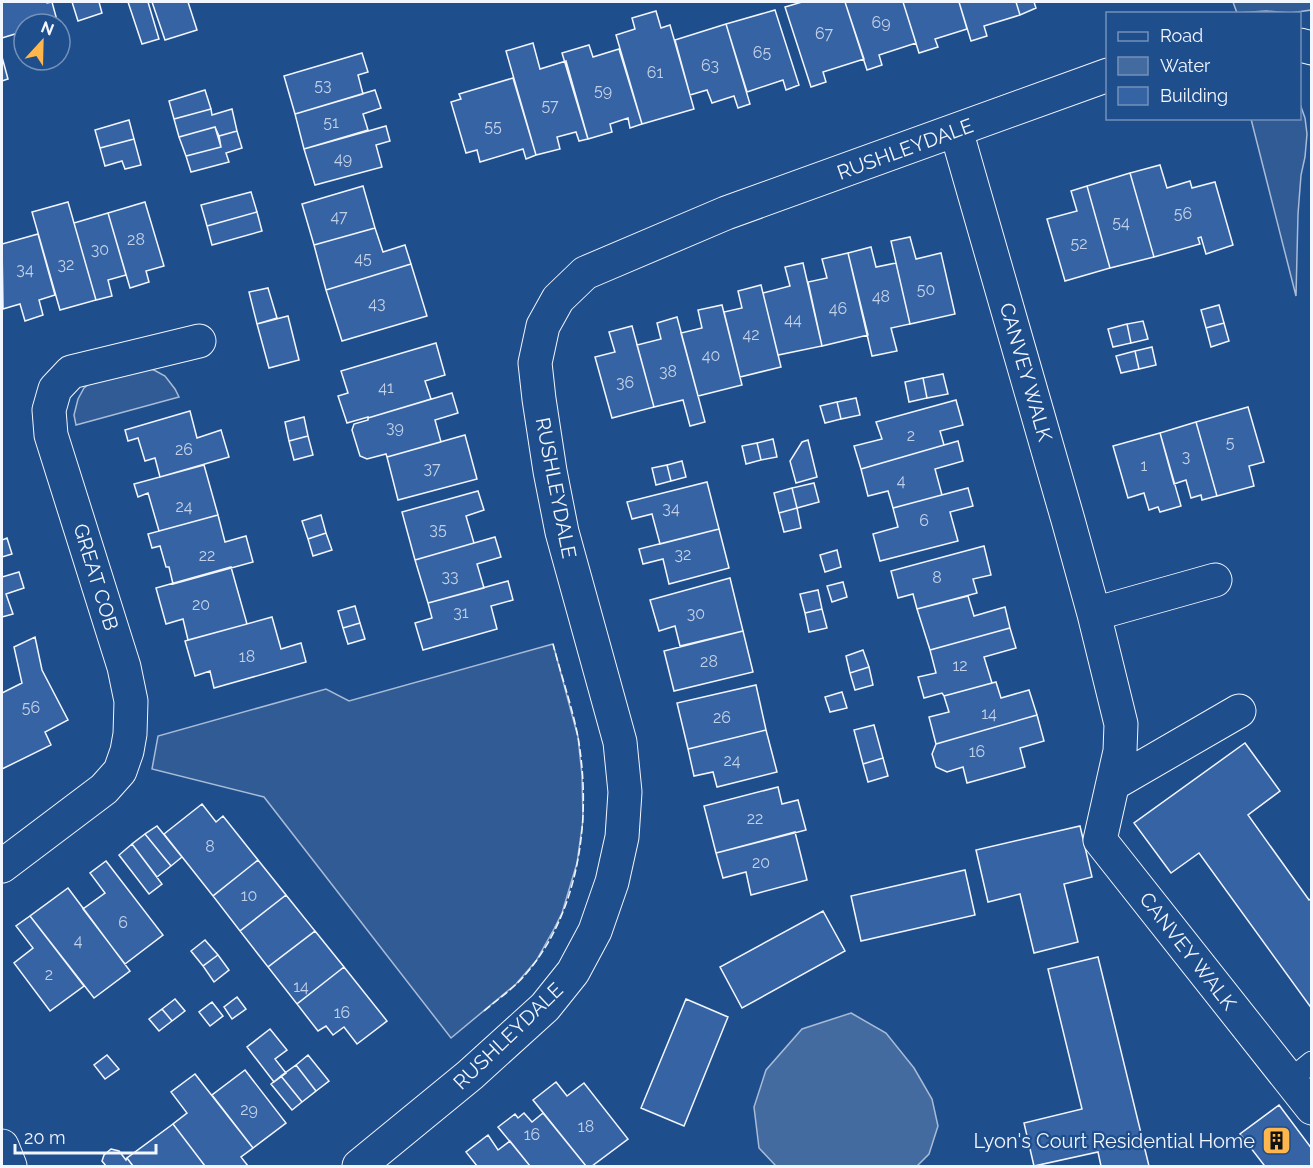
<svg xmlns="http://www.w3.org/2000/svg" width="1313" height="1168" font-family="Raleway,sans-serif">
  <style>
    .built { fill: #305b95; stroke: #a8bbd7; stroke-width: 1.5 }
    .water { fill: #446ba0; stroke: #a8bbd7; stroke-width: 1.5 }
    .building { fill: #3563a3; stroke: #f2f6ff; stroke-width: 1.5 }
    .lines { fill: none; stroke-linecap: round; stroke-linejoin: round }
    .lane-casing { stroke: #f2f6ff; stroke-width: 23 }
    .street-casing { stroke: #f2f6ff; stroke-width: 35 }
    .lane { stroke: #1f4e8c; stroke-width: 21 }
    .street { stroke: #1f4e8c; stroke-width: 33 }
    .fence { stroke: #f2f6ff; stroke-width: 1.5; stroke-dasharray: 8 3; stroke-linecap: butt }
    .labels { text-anchor: middle; stroke-width: 4.5; stroke-linejoin: round; paint-order: stroke }
    .number-label { font-size: 16px; fill: #c3d1e8 }
    .street-label { font-size: 20px; fill: #f2f6ff; stroke: #1f4e8c }
    .poi-label { font-size: 20px; fill: #f2f6ff; stroke: #1f4e8c; text-anchor: end }
  </style>
  <rect width="100%" height="100%" fill="#1f4e8c"/>
  <path class="built" d="M1233 2H1311V10L1290 13 1266 11 1237 13Z
    M1300 104 1305 118 1307 134 1305 157 1301 175 1298 214 1296 296 1251 119 1300 118Z
    M141 367 154 370 165 376 175 389 179 397 76 425 74 415 78 399 84 388 93 381Z
    M553 644 578 737 582 775 583 820 577 863 562 913 554 929 536 961 516 984 451 1038 264 797 152 769 158 736 326 689 349 701Z"/>
  <path class="water" d="M851 1013 886 1033 914 1068 932 1099 938 1126 929 1154 917 1166H776L759 1148 754 1107 766 1070 802 1029Z"/>
  <path class="building" d="M2 2H46L47 3 52 2 58 24H24V36L16 38 15 34 2 38Z
    M72 2H99L102 13 78 21Z
    M128 2H148L159 39 142 44Z
    M152 2H188L197 30 165 40Z
    M802 2H845L864 59 823 72 826 82 811 87 785 7Z
    M845 2H903L916 43 879 55 882 65 867 70Z
    M903 2H959L967 29 935 39 938 47 919 53Z
    M959 2H1016L1020 15 984 26 987 36 971 41Z
    M1016 2H1034L1036 8 1020 15Z
    M775 10 799 85 786 90 783 80 747 92 726 24Z
    M656 11 661 28 670 25 694 109 642 124 616 35 635 29 632 18Z
    M726 24 750 104 738 108 734 96 712 103 707 90 690 95 675 40Z
    M533 43 540 69 566 61 588 139 579 141 576 132 557 137 560 149 536 155 506 51Z
    M589 45 593 57 619 49 642 124 630 128 628 118 610 124 612 132 588 139 562 53Z
    M362 53 368 72 358 75 363 94 295 114 284 76Z
    M2 57 8 79 2 81Z
    M513 78 536 155 526 159 523 149 480 162 477 150 466 153 451 102 461 99 459 94Z
    M205 90 211 109 174 119 169 101Z
    M375 90 381 108 363 114 368 130 304 149 295 114Z
    M211 109 212 115 232 109 237 131 219 136 215 127 179 137 174 119Z
    M129 120 134 139 100 148 95 130Z
    M386 126 390 141 376 145 382 167 315 185 304 149Z
    M215 127 221 147 186 156 179 137Z
    M237 131 242 148 226 153 229 162 191 172 186 156 221 147 219 136Z
    M134 139 141 165 125 169 122 161 105 166 100 148Z
    M1160 165 1167 188 1190 181 1192 188 1215 182 1233 245 1206 254 1201 237 1198 238 1200 244 1154 257 1130 173Z
    M1130 173 1154 257 1110 268 1087 186Z
    M363 186 375 228 314 245 302 204Z
    M1087 186 1110 268 1065 281 1047 219 1077 211 1071 191Z
    M251 192 257 212 207 226 201 205Z
    M68 202 96 300 60 310 32 212Z
    M145 202 164 266 146 271 149 282 130 288 108 213Z
    M257 212 262 231 212 245 207 226Z
    M108 213 126 275 108 280 112 296 96 300 74 223Z
    M375 228 383 252 405 245 411 264 326 290 314 245Z
    M38 234 55 295 39 300 43 315 25 321 20 304 3 309 2 244Z
    M910 237 916 259 941 253 955 314 910 324 891 241Z
    M871 247 876 267 896 263 910 324 891 328 897 351 872 356 848 253Z
    M848 253 868 335 822 346 808 282 827 278 822 259Z
    M803 263 822 346 778 355 763 293 790 286 785 267Z
    M411 264 427 316 342 341 326 290Z
    M761 285 781 367 740 377 724 312 742 308 738 291Z
    M268 288 277 318 257 324 249 292Z
    M722 305 742 385 698 396 681 333 702 328 698 310Z
    M1219 305 1224 323 1206 328 1201 310Z
    M288 316 299 360 269 368 257 324Z
    M677 317 705 422 690 426 683 400 654 407 637 345 661 339 657 323Z
    M1143 321 1148 339 1131 343 1127 324Z
    M1224 323 1229 341 1211 347 1206 328Z
    M1127 324 1131 343 1113 347 1108 329Z
    M632 326 654 407 612 418 595 357 615 352 609 332Z
    M436 343 445 375 425 381 431 399 368 418V417L347 423 338 396 348 393 341 371Z
    M1152 347 1156 365 1139 369 1135 351Z
    M1135 351 1139 369 1121 373 1116 356Z
    M943 374 948 394 927 398 923 378Z
    M923 378 927 398 909 402 905 382Z
    M452 393 458 413 435 420 441 442 387 457 386 454 367 459 360 456 352 430 354 424 368 420V418Z
    M856 398 860 415 841 419 837 402Z
    M956 400 963 425 940 431 944 445 861 469 854 446 882 439 876 422Z
    M837 402 841 419 825 423 820 406Z
    M1248 407 1264 462 1249 466 1254 486 1217 496 1196 422Z
    M190 411 197 438 221 430 229 457 160 477 155 458 145 461 138 438 128 441 125 430Z
    M304 417 308 436 289 441 285 422Z
    M1196 422 1217 496 1202 500 1201 495 1191 498 1186 480 1174 484 1160 433Z
    M1160 433 1181 506 1160 512 1158 507 1149 510 1144 493 1128 498 1113 446Z
    M465 435 477 479 398 500 387 457Z
    M308 436 313 455 294 460 289 441Z
    M773 439 777 457 761 460 757 443Z
    M808 440 817 477 796 483 790 461 802 442Z
    M958 441 963 461 935 469 942 495 893 508 888 491 868 496 861 469Z
    M757 443 761 460 746 464 742 446Z
    M682 461 686 477 671 481 667 465Z
    M204 465 218 515 159 531 148 493 138 497 134 484Z
    M667 465 671 481 656 485 652 468Z
    M707 482 719 529 660 544 652 514 632 519 627 502Z
    M814 483 819 502 797 508 792 488Z
    M792 488 797 508 779 513 774 493Z
    M968 488 973 506 950 512 958 541 880 561 873 534 898 527 893 508Z
    M478 491 484 510 466 516 474 543 415 560 402 512Z
    M797 508 801 528 784 532 779 513Z
    M218 515 225 542 246 536 253 562 173 584 169 567H166L160 546 152 548 148 534Z
    M321 515 326 533 308 539 302 521Z
    M719 529 729 568 669 584 663 559 643 564 639 549Z
    M326 533 332 550 313 556 308 539Z
    M495 537 501 557 477 564 484 588 428 603 415 560Z
    M7 538 12 554 2 557V540Z
    M984 546 991 575 973 579 977 593 917 609 913 594 898 598 891 571Z
    M837 550 841 567 825 572 820 555Z
    M231 567 247 624 188 640 183 619 166 624 156 588Z
    M19 572 24 588 6 594 13 614 2 617V577Z
    M730 578 743 631 680 646 675 626 659 631 650 600Z
    M508 581 513 600 491 606 497 629 423 650 415 623 432 618 428 603Z
    M843 582 847 597 832 602 827 586Z
    M818 590 822 609 805 613 800 594Z
    M968 596 974 616 1005 607 1010 628 930 650 917 609Z
    M355 606 360 623 343 628 338 611Z
    M822 609 827 628 809 632 805 613Z
    M272 617 281 649 301 643 306 662 214 688 210 671 195 676 185 641Z
    M360 623 365 639 348 644 343 628Z
    M1010 628 1016 648 984 657 992 683 944 696 942 693 924 698 918 677 936 673 930 650Z
    M743 631 753 672 674 691 664 651Z
    M35 637 42 670 68 720 45 732 51 745 2 769V693L22 683 14 647Z
    M863 650 869 667 850 673 846 656Z
    M869 667 873 685 855 690 850 673Z
    M996 682 1001 698 1029 690 1037 715 936 744 929 717 949 712 944 696Z
    M756 685 766 730 688 749 677 703Z
    M842 692 847 708 830 712 825 697Z
    M1037 715 1044 741 1020 748 1025 767 967 783 963 767 947 772 936 767 932 754 936 744Z
    M874 725 883 758 863 764 854 730Z
    M766 730 777 772 717 787 713 772 694 776 688 749Z
    M1245 743 1280 791 1248 815 1309 900 1312 898V1009L1199 853 1171 873 1134 823Z
    M883 758 888 776 868 782 863 764Z
    M778 787 782 804 798 800 806 830 716 853 704 806Z
    M202 804 216 822 223 816 258 860 213 896 164 834Z
    M157 826 182 857 171 866 145 834Z
    M1080 826 1092 877 1064 884 1078 942 1034 953 1020 894 988 902 976 850Z
    M795 832 807 880 751 895 746 872 723 878 716 853Z
    M145 834 171 866 157 877 132 844Z
    M132 844 162 884 149 894 119 855Z
    M258 860 286 895 240 931 213 896Z
    M106 861 163 935 125 964 83 909 105 893 90 873Z
    M965 870 975 915 861 941 851 896Z
    M68 888 130 971 94 998 30 916Z
    M286 895 315 931 268 967 240 931Z
    M823 911 845 951 742 1008 720 967Z
    M30 916 84 986 50 1011 14 963 33 948 16 926Z
    M315 931 344 967 297 1004 268 967Z
    M205 940 218 955 203 966 191 951Z
    M218 955 229 970 214 982 203 966Z
    M1098 957 1149 1166H1101L1098 1152 1034 1166 1024 1123 1082 1109 1048 969Z
    M344 967 387 1021 357 1044 344 1027 333 1035 326 1026 318 1031 297 1004Z
    M237 997 246 1009 232 1019 224 1007Z
    M175 999 185 1011 172 1021 162 1009Z
    M686 999 728 1017 684 1126 641 1108Z
    M212 1002 223 1016 210 1026 199 1012Z
    M162 1009 172 1021 159 1031 149 1019Z
    M270 1029 287 1050 275 1059 286 1073 274 1082 247 1047Z
    M107 1055 119 1069 105 1079 94 1065Z
    M308 1055 329 1081 316 1091 296 1065Z
    M296 1065 316 1091 302 1102 281 1076Z
    M245 1070 286 1123 253 1148 212 1095Z
    M195 1074 253 1148 241 1157 248 1166H205L173 1124 187 1113 171 1092Z
    M281 1076 302 1102 292 1110 271 1084Z
    M556 1082 567 1096 584 1083 628 1139 592 1166H586L533 1100Z
    M1279 1105 1312 1149V1166H1262L1264 1165 1240 1134Z
    M524 1113 532 1122 543 1113 586 1166H530L498 1127 515 1114 518 1118Z
    M173 1124 205 1166H133L127 1158Z
    M488 1135 498 1150 510 1141 530 1166H477L466 1152Z
    M111 1149 119 1151 126 1160 127 1158 133 1166H106L102 1161 104 1155Z"/>
  <g class="lines">
    <defs>
      <path id="lane" d="M1290 1080 1312 1062"/>
      <path id="street" d="M1300 45 1312 48
        M956 130 1068 520 1094 614 1121 724 1120 751 1100 840 1312 1108
        M1094 614 1215 580
        M1113 784 1239 711
        M2 866 104 789 120 771 127 751 130 734 131 701 124 667 51 435 49 410 55 389 71 372 199 341
        M2 1146 10 1166
        M359 1166 470 1075 545 1007 573 972 595 931 612 882 622 837 625 792 620 742 562 532 550 471 539 399 535 363 543 326 558 299 585 273 726 213 1108 75"/>
    </defs>
    <use href="#lane" class="lane-casing"/>
    <use href="#street" class="street-casing"/>
    <use href="#lane" class="lane"/>
    <use href="#street" class="street"/>
    <path class="fence" d="M484 1011C498 999 513 989 525 975 580 912 592 817 578 737 572 706 561 675 553 644"/>
  </g>
  <defs>
    <symbol id="building-square" viewBox="-11 -11 22 22"><rect x="-9" y="-9" width="18" height="18" rx="4" fill="#ffb74d" stroke="#1f4e8c"/><path d="M-4-6H4V6H1V3H-1V6H-4ZM-2.5-4.3h1.7v1.8h-1.7ZM.8-4.3h1.7v1.8H.8ZM-2.5-1h1.7V.8h-1.7ZM.8-1h1.7V.8H.8Z" fill="#111"/></symbol>
  </defs>
  <g fill-rule="evenodd">
    <use href="#building-square" x="1260" y="1124" width="33" height="33"/>
  </g>
  <g class="labels">
    <g class="number-label">
      <text x="881" y="28">69</text>
      <text x="824" y="39">67</text>
      <text x="762" y="58">65</text>
      <text x="710" y="71">63</text>
      <text x="655" y="78">61</text>
      <text x="323" y="91">53</text>
      <text x="603" y="96">59</text>
      <text x="550" y="111">57</text>
      <text x="331" y="128">51</text>
      <text x="493" y="132">55</text>
      <text x="343" y="164">49</text>
      <text x="1183" y="219">56</text>
      <text x="339" y="222">47</text>
      <text x="1121" y="228">54</text>
      <text x="136" y="245">28</text>
      <text x="1079" y="249">52</text>
      <text x="100" y="255">30</text>
      <text x="363" y="264">45</text>
      <text x="66" y="270">32</text>
      <text x="25" y="275">34</text>
      <text x="926" y="295">50</text>
      <text x="881" y="302">48</text>
      <text x="377" y="309">43</text>
      <text x="838" y="314">46</text>
      <text x="793" y="325">44</text>
      <text x="751" y="340">42</text>
      <text x="711" y="361">40</text>
      <text x="668" y="377">38</text>
      <text x="625" y="388">36</text>
      <text x="386" y="393">41</text>
      <text x="395" y="433">39</text>
      <text x="911" y="441">2</text>
      <text x="1230" y="448">5</text>
      <text x="184" y="455">26</text>
      <text x="1186" y="462">3</text>
      <text x="1144" y="471">1</text>
      <text x="432" y="474">37</text>
      <text x="901" y="486">4</text>
      <text x="184" y="512">24</text>
      <text x="671" y="514">34</text>
      <text x="924" y="526">6</text>
      <text x="438" y="535">35</text>
      <text x="683" y="560">32</text>
      <text x="207" y="561">22</text>
      <text x="450" y="582">33</text>
      <text x="937" y="583">8</text>
      <text x="201" y="610">20</text>
      <text x="461" y="618">31</text>
      <text x="696" y="619">30</text>
      <text x="247" y="662">18</text>
      <text x="709" y="667">28</text>
      <text x="960" y="671">12</text>
      <text x="31" y="713">56</text>
      <text x="989" y="719">14</text>
      <text x="722" y="723">26</text>
      <text x="977" y="757">16</text>
      <text x="732" y="766">24</text>
      <text x="755" y="824">22</text>
      <text x="210" y="852">8</text>
      <text x="761" y="868">20</text>
      <text x="249" y="901">10</text>
      <text x="123" y="928">6</text>
      <text x="78" y="946">4</text>
      <text x="49" y="980">2</text>
      <text x="301" y="992">14</text>
      <text x="342" y="1018">16</text>
      <text x="249" y="1115">29</text>
      <text x="586" y="1132">18</text>
      <text x="532" y="1140">16</text>
    </g>
    <g class="street-label">
      <text transform="translate(905 149) rotate(-20)" y="7">RUSHLEYDALE</text>
      <text transform="translate(1026 372) rotate(74)" y="7">CANVEY WALK</text>
      <text transform="translate(556 488) rotate(79)" y="7">RUSHLEYDALE</text>
      <text transform="translate(96 577) rotate(73)" y="7">GREAT COB</text>
      <text transform="translate(1188 951) rotate(52)" y="7">CANVEY WALK</text>
      <text transform="translate(508 1036) rotate(-44)" y="7">RUSHLEYDALE</text>
    </g>
    <g class="poi-label">
      <text x="1255" y="1148">Lyon's Court Residential Home</text>
    </g>
  </g>
  <rect width="1313" height="1168" fill="none" stroke="#f2f6ff" stroke-width="6"/>
  <rect x="1106" y="12" width="195" height="108" fill="#1f4e8c" stroke="#7391ba" stroke-width="1.5"/>
  <rect x="1118" y="32" width="30" height="9" fill="#1f4e8c" stroke="#7391ba" stroke-width="1.5"/>
  <text x="1160" y="42" font-size="18" fill="#f2f6ff">Road</text>
  <rect x="1118" y="57" width="30" height="18" fill="#446ba0" stroke="#7391ba" stroke-width="1.5"/>
  <text x="1160" y="72" font-size="18" fill="#f2f6ff">Water</text>
  <rect x="1118" y="87" width="30" height="18" fill="#3563a3" stroke="#7391ba" stroke-width="1.5"/>
  <text x="1160" y="102" font-size="18" fill="#f2f6ff">Building</text>
  <g transform="translate(42 42) rotate(22)"><circle r="28" fill="#1f4e8c" stroke="#7391ba" stroke-width="1.5"/>
  <path d="M0-4.5L10 22L0 15L-10 22Z" fill="#ffb74d"/>
  <text y="-9" font-size="16" font-weight="bold" text-anchor="middle" fill="#f2f6ff">N</text>
  </g>
  <path d="M15 1144v9h141v-9" fill="none" stroke="#f2f6ff" stroke-width="3"/>
  <text x="24" y="1144" font-size="18" fill="#f2f6ff" stroke="#1f4e8c" stroke-width="4.5" paint-order="stroke">20 m</text>
</svg>
